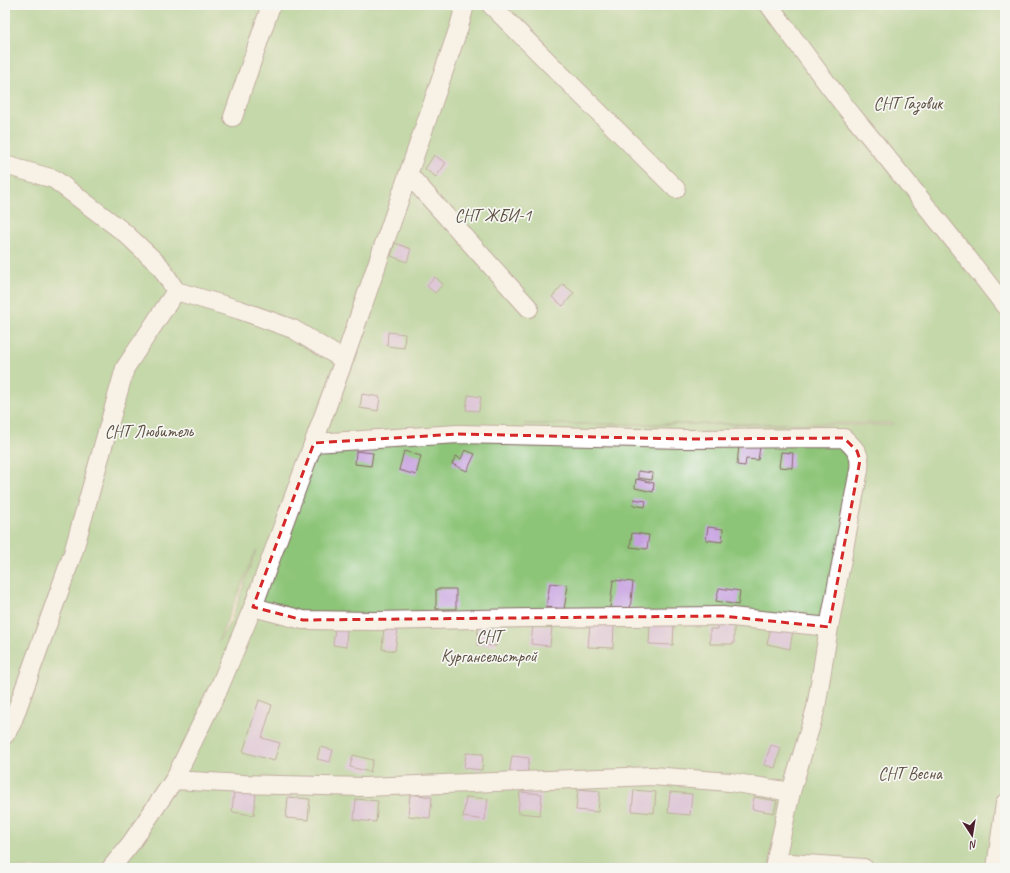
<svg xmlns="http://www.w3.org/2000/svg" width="1010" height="873" font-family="Caveat,sans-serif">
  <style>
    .green { fill: #8dc578; stroke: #6c7252; fill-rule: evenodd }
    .building { fill: #c7a1e1 }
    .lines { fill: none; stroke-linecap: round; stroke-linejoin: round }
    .minor-casing { stroke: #856565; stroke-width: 20 }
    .minor { stroke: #fff; stroke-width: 18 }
    .marked { fill: none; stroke: #d62828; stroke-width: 3; stroke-dasharray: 8 5; stroke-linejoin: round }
    .labels { text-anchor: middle; stroke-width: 3.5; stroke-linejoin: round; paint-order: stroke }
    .park-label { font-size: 17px; fill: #5e5142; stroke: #f6f6f2 }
  </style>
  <rect width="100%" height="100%" fill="#f6f6f2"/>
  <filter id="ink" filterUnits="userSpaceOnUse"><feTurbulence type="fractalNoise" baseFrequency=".025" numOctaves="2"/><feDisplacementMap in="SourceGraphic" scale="8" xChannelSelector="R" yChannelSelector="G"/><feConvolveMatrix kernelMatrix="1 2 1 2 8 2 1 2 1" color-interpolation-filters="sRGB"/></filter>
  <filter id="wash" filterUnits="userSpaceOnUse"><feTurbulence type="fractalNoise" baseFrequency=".012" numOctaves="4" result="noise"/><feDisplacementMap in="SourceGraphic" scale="16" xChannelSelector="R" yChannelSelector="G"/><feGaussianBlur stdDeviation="0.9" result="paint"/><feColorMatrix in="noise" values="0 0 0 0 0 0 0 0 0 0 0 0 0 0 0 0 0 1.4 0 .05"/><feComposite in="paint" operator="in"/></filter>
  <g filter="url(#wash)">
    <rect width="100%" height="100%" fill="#f3e7d2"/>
    <path class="green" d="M5 5H681L684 7 682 5H1005V868H5ZM892 423V425L524 424H525ZM256 550 231 621 218 642Z"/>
    <g id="blocks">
      <path class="building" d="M434 155 446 163 436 177 425 169Z
        M395 243 411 249 407 262 391 256Z
        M435 277 443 284 435 293 427 286Z
        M563 284 574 293 563 306 552 297Z
        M388 332 405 334 404 348 387 346Z
        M362 394 380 397 378 411 360 408Z
        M468 395 481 397 479 411 466 410Z
        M739 445 760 447 758 460 746 459 745 466 737 465Z
        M465 450 475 454 467 471 452 464 456 456 461 459Z
        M356 451 373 453 371 466 355 464Z
        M404 451 421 456 416 475 399 470Z
        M781 452 793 453 792 468 779 467Z
        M638 471 653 473 652 480 638 478Z
        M636 479 654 483 653 492 635 488Z
        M634 499 646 501 645 507 633 505Z
        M708 527 723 529 722 542 706 540Z
        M632 533 649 535 647 549 630 547Z
        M613 580 633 582 630 610 610 608Z
        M550 583 568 585 564 609 546 607Z
        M719 588 740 591 738 605 716 601Z
        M436 589H456V609H436Z
        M734 623V644H710V629H718V624Z
        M533 624 552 626 550 646 531 644Z
        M590 624 614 625 613 648 588 647Z
        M650 624H674L673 645 649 644Z
        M478 626 497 627 496 646 477 645Z
        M771 626 793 630 790 649 767 644Z
        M335 627 347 628 346 647 333 645Z
        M384 627 398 629 395 651 382 649Z
        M259 700 272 705 262 738 280 743 274 761 243 752Z
        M771 745 781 748 775 768 764 765Z
        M320 747 333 750 330 762 317 759Z
        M466 753 483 754 482 770 464 768Z
        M353 755 373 760 370 772 350 767Z
        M512 756 529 758 527 776 509 774Z
        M578 789 600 791 598 812 576 810Z
        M634 790 656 792 654 813 632 811Z
        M234 791 256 793 254 815 232 812Z
        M520 792 542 794 540 815 518 813Z
        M670 792 692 794 690 815 668 813Z
        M410 794 432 797 430 818 408 816Z
        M288 797 310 799 308 820 286 818Z
        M466 797 488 799 485 820 463 817Z
        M754 797 777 801 774 813 752 809Z
        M356 799 378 801 376 822 354 820Z"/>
    </g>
  </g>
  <g filter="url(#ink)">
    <use href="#blocks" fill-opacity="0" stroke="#856565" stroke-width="1"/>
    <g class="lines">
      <defs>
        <path id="minor" d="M491 5 676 189
          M769 5C798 44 826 84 857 121 907 182 957 243 1005 306
          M233 117 271 5
          M5 165 54 179 125 233 160 266 176 291 125 368 73 553 12 723 5 735
          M408 174 529 308
          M176 291 240 310 293 329 344 360
          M314 443 458 434 686 439 844 438C856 450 861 453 859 470L829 627 816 708 791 792 774 868
          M253 607 303 620 375 621 531 618 722 616 829 627
          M174 780 243 784 365 787 652 776 730 782 791 792
          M776 862 864 868
          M111 868 131 843 174 780 219 688 253 607 344 360 459 27 465 5
          M996 868 1005 803"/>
      </defs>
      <use href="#minor" class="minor-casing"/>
      <use href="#minor" class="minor"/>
    </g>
  </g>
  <path d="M0 0H1010V873H0ZM458 434 686 439 844 438 857 451 860 460 829 627 722 616 303 620 253 607 314 443Z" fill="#f3e7d2" fill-opacity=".55" fill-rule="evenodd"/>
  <path class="marked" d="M458 434 686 439 844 438 857 451 860 460 829 627 722 616 303 620 253 607 314 443Z"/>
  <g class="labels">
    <g class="park-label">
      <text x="908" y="109">СНТ Газовик</text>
      <text x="493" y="221">СНТ ЖБИ-1</text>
      <text x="149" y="437">СНТ Любитель</text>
      <text x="489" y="642">СНТ<tspan x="489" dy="20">Кургансельстрой</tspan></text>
      <text x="910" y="779">СНТ Весна</text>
    </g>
  </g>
  <rect width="1010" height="873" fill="none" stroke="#f6f6f2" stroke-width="20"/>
  <g transform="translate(972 835) rotate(168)" stroke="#f6f6f2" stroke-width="3" paint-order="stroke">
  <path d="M0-3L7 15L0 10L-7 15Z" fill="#4a1f2b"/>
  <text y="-6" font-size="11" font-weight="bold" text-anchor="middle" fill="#4a1f2b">N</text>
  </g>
</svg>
